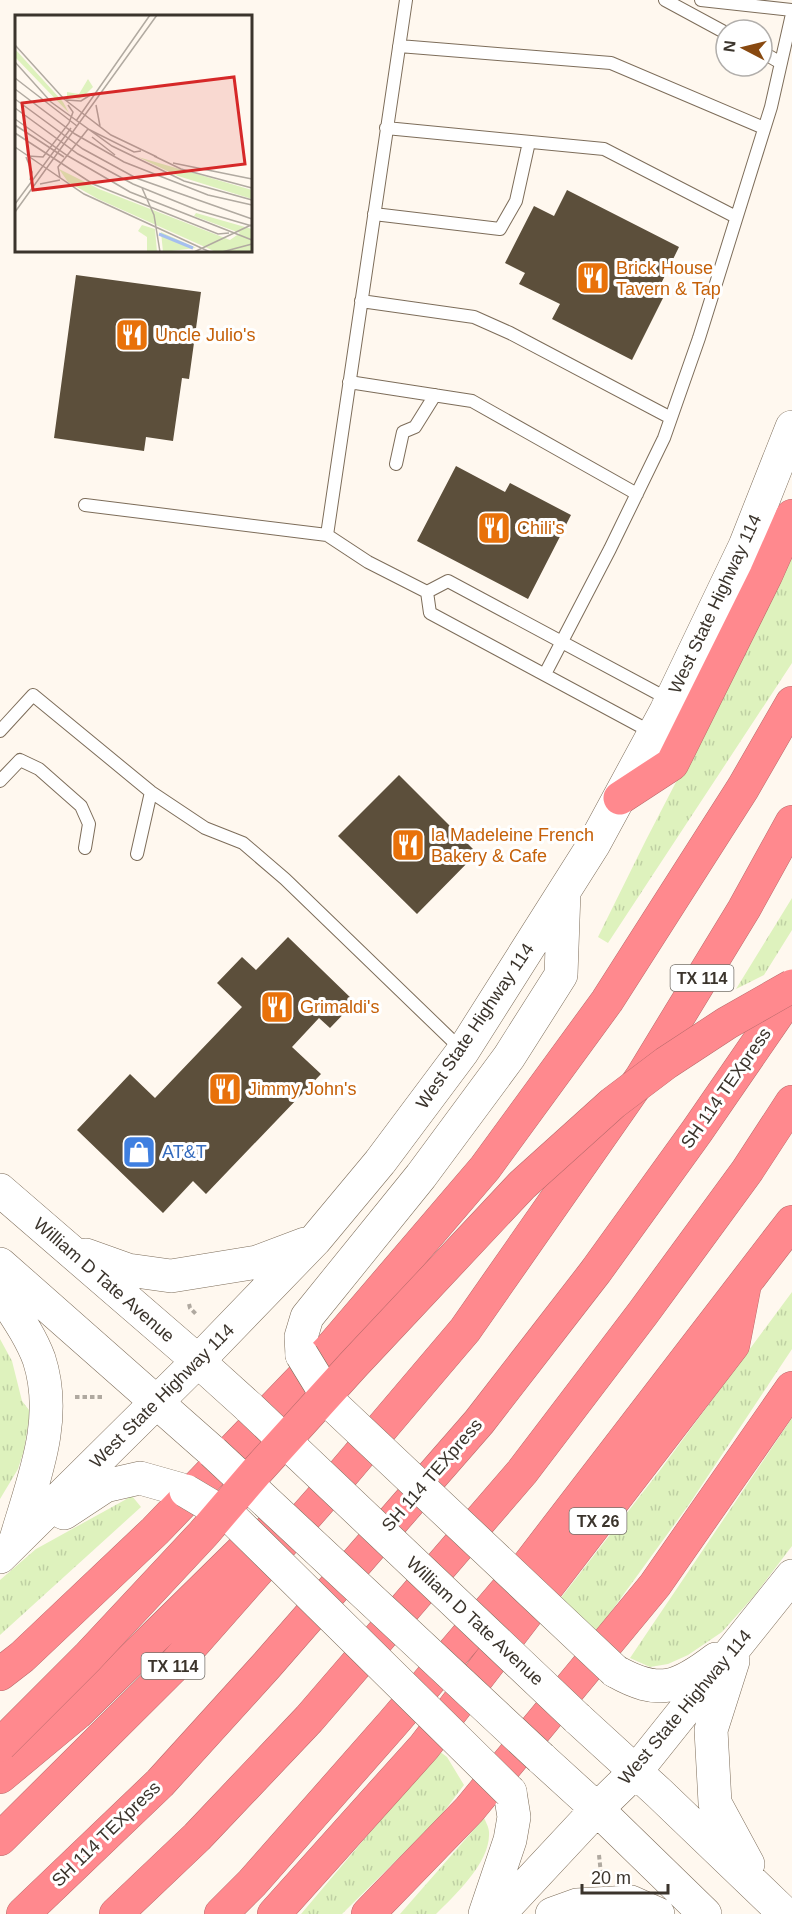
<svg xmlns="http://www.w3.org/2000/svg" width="792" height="1914" font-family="Helvetica,sans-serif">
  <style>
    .grass { fill: url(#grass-tufts) }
    .building { fill: #5c4f3b }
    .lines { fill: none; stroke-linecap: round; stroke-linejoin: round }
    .lane-casing { stroke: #7d6d5a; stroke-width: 14 }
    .secondary-casing { stroke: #7d6d5a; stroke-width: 34 }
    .highway-casing { stroke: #ba6b6c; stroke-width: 34 }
    .path { stroke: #b0a9a0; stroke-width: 4; stroke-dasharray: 4.5 3; stroke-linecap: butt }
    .lane { stroke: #fff; stroke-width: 12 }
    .secondary { stroke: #fff; stroke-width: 33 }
    .highway { stroke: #ff898e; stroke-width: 33 }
    .secondary-bridge-casing { stroke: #7d6d5a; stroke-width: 34; stroke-linecap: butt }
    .highway-bridge-casing { stroke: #ba6b6c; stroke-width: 34; stroke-linecap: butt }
    .secondary-bridge { stroke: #fff; stroke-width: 33 }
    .highway-bridge { stroke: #ff898e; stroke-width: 33 }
    .labels { text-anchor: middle; stroke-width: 6; stroke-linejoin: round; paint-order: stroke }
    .shield { fill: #fff; stroke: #76716b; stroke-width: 1.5 }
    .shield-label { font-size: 16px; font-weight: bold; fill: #3b342c }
    .food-label { font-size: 18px; fill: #c56008; stroke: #fff; text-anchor: start }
    .street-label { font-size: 18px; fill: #3b342c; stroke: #fff }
    .shop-label { font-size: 18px; fill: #366cbe; stroke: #fff; text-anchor: start }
    .inset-river { fill: none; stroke: #a5bfef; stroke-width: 3 }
    .inset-road { fill: none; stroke: #b1aaa1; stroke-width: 1.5 }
    .view { fill: #d62828; fill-opacity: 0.15; stroke: #d62828; stroke-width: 3 }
    .inset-edge { fill: none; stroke: #3b342c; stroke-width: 3 }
  </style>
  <defs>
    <pattern id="grass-tufts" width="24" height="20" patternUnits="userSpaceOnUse" patternTransform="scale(1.5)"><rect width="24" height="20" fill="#def2bd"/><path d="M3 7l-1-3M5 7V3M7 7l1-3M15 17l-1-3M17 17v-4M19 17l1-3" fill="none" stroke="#bfd0a3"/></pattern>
  </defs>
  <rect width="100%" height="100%" fill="#fff8ef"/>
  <path class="grass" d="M792 558V663L608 943 598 937 646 840Z
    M792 898V930L764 975 736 989Z
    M792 1292V1349L690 1503 597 1631 560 1599 661 1469Z
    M0 1339 12 1361 22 1401 29 1410V1419L24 1450 18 1469 0 1499Z
    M792 1418V1546L754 1596 722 1632 688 1655 668 1664 650 1667 630 1658Z
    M132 1496 141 1507 0 1635V1580L36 1549Z
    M439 1751 447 1757 464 1785 439 1818 342 1914H301Z
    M484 1818C486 1822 489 1828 489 1832 491 1862 455 1895 436 1914H400Z"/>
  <path class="building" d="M567 190 679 247 656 294 663 298 632 360 552 319 560 304 519 284 525 273 505 263 534 206 554 216Z
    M76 275 201 292 189 379 182 378 173 441 146 437 144 451 54 438Z
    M456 466 505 492 510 483 571 515 528 599 417 541Z
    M399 775 477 853 417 914 338 836Z
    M288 937 355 1002 330 1028 319 1018 292 1047 321 1074 206 1194 193 1181 163 1213 77 1130 130 1074 155 1098 242 1007 217 983 242 957 256 970Z"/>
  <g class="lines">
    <defs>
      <path id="lane" d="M665 0 726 33
        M701 0 792 10
        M399 46 611 63 764 128
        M762 52 781 63
        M386 128 604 149 736 217
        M374 214 500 229 516 201 529 142
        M361 301 474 317 510 333 671 418
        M349 382 472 401 637 494
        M396 464 403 432 415 427 435 395
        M85 505 327 535 368 562 427 592
        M327 535 406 0
        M545 674 610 549 664 438 699 338 771 107 792 14
        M0 731 33 695 151 792 205 828 243 843 285 879 462 1050
        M653 733 430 613 427 592 448 581 670 700
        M0 781 20 760 39 769 81 806 89 824 85 848
        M137 854 151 792"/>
      <path id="secondary" d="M0 1190 198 1361 250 1408
        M86 1255 128 1270 171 1276 257 1262 305 1244
        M0 1264 213 1452
        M0 1291C14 1313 30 1335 39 1359 59 1420 33 1480 16 1539
        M302 1355 301 1337 307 1317 421 1176 509 1057 561 975 564 892
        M64 1513 105 1486 140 1478 186 1491
        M0 1557 198 1361 315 1240 380 1162 463 1051 594 844 666 711 745 546 792 427
        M733 1661 711 1730 715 1803 748 1864
        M615 1671C659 1696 678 1688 716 1659
        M577 1718 659 1793 785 1914
        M541 1758 597 1809 705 1914
        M485 1914 510 1840 514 1817 510 1792
        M499 1914 597 1809 636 1771 792 1576
        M552 1914 577 1905 631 1902 658 1914"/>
      <path id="highway" d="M620 798 672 764 766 575 792 516
        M0 1674 22 1657 155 1531 331 1348 485 1168 607 1001 743 788 792 703
        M0 1777 77 1713 244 1549 278 1525
        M0 1839 171 1669 335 1483 465 1330 641 1078 744 909 792 822
        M23 1914 160 1783 267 1665 479 1422 596 1271 697 1131 792 993
        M116 1914 197 1837 309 1719 522 1472 643 1313 747 1171 792 1102
        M221 1914 252 1883 393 1723 529 1564 792 1222
        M274 1914 424 1747 733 1345 744 1288
        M368 1914 469 1810 655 1585 792 1388"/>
    </defs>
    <use href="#lane" class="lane-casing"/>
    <use href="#secondary" class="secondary-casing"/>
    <use href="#highway" class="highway-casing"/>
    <path class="path" d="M189 1304 190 1308 197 1315
      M75 1397H104
      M599 1855 601 1874"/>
    <use href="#lane" class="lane"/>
    <use href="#secondary" class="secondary"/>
    <use href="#highway" class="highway"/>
    <defs>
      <path id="secondary-bridge" d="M302 1355 332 1404 615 1671
        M250 1408 577 1718
        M213 1452 541 1758
        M186 1491 233 1519 510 1792"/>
      <path id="highway-bridge" d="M0 1745 88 1657 203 1534 257 1471 353 1365 522 1185 613 1103 666 1063 727 1023 792 986"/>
    </defs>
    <use href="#secondary-bridge" class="secondary-bridge-casing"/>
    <use href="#highway-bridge" class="highway-bridge-casing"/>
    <use href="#secondary-bridge" class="secondary-bridge"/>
    <use href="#highway-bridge" class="highway-bridge"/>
  </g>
  <defs>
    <symbol id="restaurant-square" viewBox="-11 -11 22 22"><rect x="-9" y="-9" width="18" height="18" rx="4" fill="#e8710a" stroke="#fff"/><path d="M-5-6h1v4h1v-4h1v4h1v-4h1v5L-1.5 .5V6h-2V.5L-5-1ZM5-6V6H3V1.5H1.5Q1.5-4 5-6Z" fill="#fff"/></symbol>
    <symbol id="shop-square" viewBox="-11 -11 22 22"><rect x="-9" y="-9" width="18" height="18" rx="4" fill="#3f7fe0" stroke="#fff"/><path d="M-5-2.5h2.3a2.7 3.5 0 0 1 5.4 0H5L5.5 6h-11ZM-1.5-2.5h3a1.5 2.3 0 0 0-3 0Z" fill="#fff"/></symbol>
  </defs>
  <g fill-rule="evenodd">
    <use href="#restaurant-square" x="574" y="259" width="38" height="38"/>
    <use href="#restaurant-square" x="113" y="316" width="38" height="38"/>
    <use href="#restaurant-square" x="475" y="509" width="38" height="38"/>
    <use href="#restaurant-square" x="389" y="826" width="38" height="38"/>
    <use href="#restaurant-square" x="258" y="988" width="38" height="38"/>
    <use href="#restaurant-square" x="206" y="1070" width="38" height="38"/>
    <use href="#shop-square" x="120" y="1133" width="38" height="38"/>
  </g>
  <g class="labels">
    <g class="shield">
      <rect x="670.5" y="965" width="63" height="26" rx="4.5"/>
      <rect x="569.5" y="1508" width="57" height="26" rx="4.5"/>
      <rect x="141.5" y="1653" width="63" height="26" rx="4.5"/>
    </g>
    <g class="shield-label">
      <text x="702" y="984">TX 114</text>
      <text x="598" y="1527">TX 26</text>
      <text x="173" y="1672">TX 114</text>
    </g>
    <g class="food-label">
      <text x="616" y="274">Brick House<tspan x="616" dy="21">Tavern &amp; Tap</tspan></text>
      <text x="155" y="341">Uncle Julio's</text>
      <text x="517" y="534">Chili's</text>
      <text x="431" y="841">la Madeleine French<tspan x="431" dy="21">Bakery &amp; Cafe</tspan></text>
      <text x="300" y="1013">Grimaldi's</text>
      <text x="248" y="1095">Jimmy John's</text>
    </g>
    <g class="street-label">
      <text transform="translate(715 604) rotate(-65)" y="6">West State Highway 114</text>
      <text transform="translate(475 1026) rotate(-56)" y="6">West State Highway 114</text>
      <text transform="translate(726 1088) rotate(-55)" y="6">SH 114 TEXpress</text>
      <text transform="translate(104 1280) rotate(41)" y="6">William D Tate Avenue</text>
      <text transform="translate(162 1396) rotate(-45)" y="6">West State Highway 114</text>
      <text transform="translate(432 1475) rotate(-49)" y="6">SH 114 TEXpress</text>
      <text transform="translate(475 1621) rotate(43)" y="6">William D Tate Avenue</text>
      <text transform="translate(685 1707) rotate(-50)" y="6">West State Highway 114</text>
      <text transform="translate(106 1834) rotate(-44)" y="6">SH 114 TEXpress</text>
    </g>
    <g class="shop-label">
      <text x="162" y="1158">AT&amp;T</text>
    </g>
  </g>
  <g transform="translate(15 15)">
    <rect width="237" height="237" fill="#fff8ef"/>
    <path d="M0 34 48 87 54 98 0 42ZM73 64 78 72 70 80 64 84 52 81V77L64 79ZM123 142 237 175V184L163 161ZM44 154 84 174 215 225 225 218 179 201 181 198 237 214V237H201L179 227 83 184 53 167ZM127 210 140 214 142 237H132V222L123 216ZM146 217 181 233 148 237Z" fill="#def2bd"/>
    <path class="inset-river" d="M144 219 178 233"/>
    <path class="inset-road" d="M0 30 49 84 96 120 142 142M0 47 36 87 97 131 169 166 237 185M0 63 62 111M0 74 60 119 109 147 193 180 237 190M0 84 68 134 121 163 237 204M51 85 66 86 77 79M81 90 85 111M0 93 63 139 118 169 182 195 237 211M0 104 53 141 115 177 237 225M61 106 135 0M0 110 49 142M0 118 78 169 203 219 214 218M77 122 100 140M0 132 69 179 195 237M13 141 28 142 54 108 58 97 53 90M139 141 166 154 237 173M11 142 17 157 15 165M158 148 237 164M45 163 43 152 73 114 119 137 126 136M25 169 45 165M127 173 139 200 145 237M0 189 56 113M0 197 142 0M179 237 236 210M207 237 237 229"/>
    <path class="view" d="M219 62 230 149 18 175 7 88Z"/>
    <rect width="237" height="237" class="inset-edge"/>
  </g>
  <g transform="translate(744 48) rotate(277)"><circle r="28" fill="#ffffff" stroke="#b1aeab" stroke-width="1.5"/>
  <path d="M0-4.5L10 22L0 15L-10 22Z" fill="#884910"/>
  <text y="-9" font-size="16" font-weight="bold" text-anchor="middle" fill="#3b342c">N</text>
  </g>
  <path d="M582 1884v9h86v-9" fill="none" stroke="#3b342c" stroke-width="3"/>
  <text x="591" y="1884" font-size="18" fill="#3b342c" stroke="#ffffff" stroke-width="4.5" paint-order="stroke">20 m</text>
</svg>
